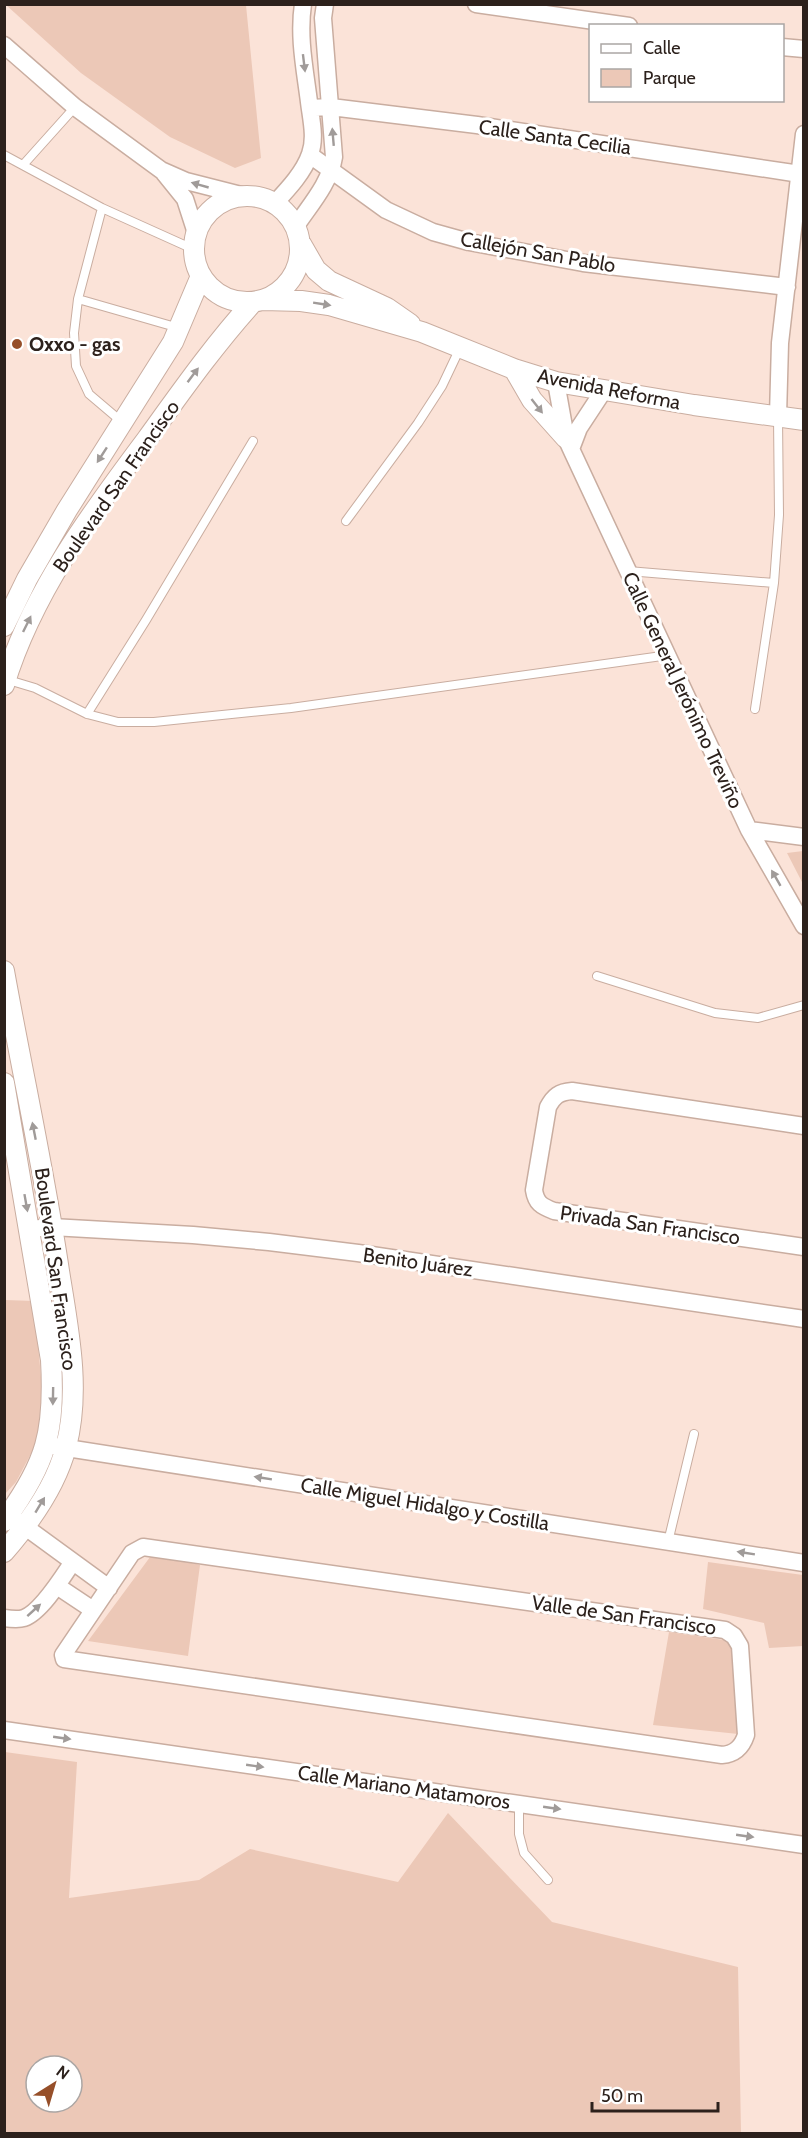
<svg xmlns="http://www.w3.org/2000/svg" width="808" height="2138" font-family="Cabin,sans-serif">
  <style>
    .green { fill: #ecc8b7; fill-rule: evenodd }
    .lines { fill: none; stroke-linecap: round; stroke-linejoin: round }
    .service-casing { stroke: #c9ada0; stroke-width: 10 }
    .minor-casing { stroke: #c9ada0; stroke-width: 19 }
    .tertiary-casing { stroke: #c9ada0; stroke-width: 22 }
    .service { stroke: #fff; stroke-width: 8 }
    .minor { stroke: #fff; stroke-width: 16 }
    .tertiary { stroke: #fff; stroke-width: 20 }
    .oneway { fill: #a09b99 }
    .poi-dot { fill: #964f29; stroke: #fff; stroke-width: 2 }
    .labels { text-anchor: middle; stroke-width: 6; stroke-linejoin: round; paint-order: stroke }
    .street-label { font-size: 20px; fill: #2c211c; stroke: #fff }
    .poi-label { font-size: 20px; font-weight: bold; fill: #2c211c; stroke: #fff; text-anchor: start }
  </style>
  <rect width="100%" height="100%" fill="#fbe3d8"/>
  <path class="green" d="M5 4 246 5 261 158 235 168 170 137 81 73Z
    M803 851H804L803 884 787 853Z
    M5 1300 34 1301 44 1410 36 1444 16 1482 5 1494Z
    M153 1553 200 1565 188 1656 88 1641Z
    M708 1562 803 1575V1646L769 1648 764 1623 703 1609Z
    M669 1632 731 1641 738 1734 653 1725Z
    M5 1752 77 1762 69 1898 199 1880 250 1849 398 1882 448 1813 552 1922 738 1967 741 2133H5ZM36 2066H72V2102H36Z"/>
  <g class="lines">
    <defs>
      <path id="service" d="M4 155 102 208 193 249
        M23 165 75 107
        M102 208 78 299 74 333 76 366 89 394 122 422
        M78 299 179 328
        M346 521 418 423 442 386 460 348
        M628 571 774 583
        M5 679 35 688 87 714 118 722H154L291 708 669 655
        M755 709 774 583 779 515 778 417
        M87 714 146 620 253 441
        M597 976 715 1013 758 1018 804 1005
        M668 1542 694 1434
        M519 1804V1834L524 1853 548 1880"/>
      <path id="minor" d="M476 4 629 26
        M4 45 75 107 161 170 186 181 241 195
        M782 47 804 49
        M310 108 331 107 477 125 800 174
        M310 155 386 210 433 232 469 242 583 263 787 287
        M164 173 185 199 196 233
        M275 203C288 189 304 172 310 154 316 138 311 119 309 102 305 70 298 37 303 4
        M296 226C310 205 330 183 334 157L323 18 325 4
        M556 382 566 438 571 449 749 830 804 926
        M778 416 780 343 804 134
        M571 449 579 428 604 390
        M749 830 804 837
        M804 1126 572 1091C559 1092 554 1096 548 1107L534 1190C536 1203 541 1206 554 1211L804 1247
        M30 1229 52 1227 193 1235 269 1242 358 1253 804 1319
        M54 1446 804 1563
        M9 1515 109 1588
        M143 1547 725 1630 734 1636 740 1646 746 1735C742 1747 735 1754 722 1755L64 1659 63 1655 132 1553Z
        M57 1586 93 1610
        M4 1618C11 1619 18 1620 24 1618 41 1612 62 1578 72 1563
        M4 1730 804 1845"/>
      <path id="tertiary" d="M194 249a53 53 0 1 1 106 0a53 53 0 1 1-106 0Z
        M301 244 316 270 329 281 387 308 410 324
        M263 300 301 301 329 305 422 332 514 369 556 382 694 405 804 420
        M514 369 532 400 566 438
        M4 626 27 579 67 510 173 342 201 276
        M4 685C32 593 90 515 147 439 181 392 214 345 253 302
        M4 971C22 1071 44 1170 59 1271 68 1328 81 1389 66 1447 56 1486 31 1521 4 1552
        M4 1083 51 1360C55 1431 47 1463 4 1521"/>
    </defs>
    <use href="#service" class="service-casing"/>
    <use href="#minor" class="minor-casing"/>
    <use href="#tertiary" class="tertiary-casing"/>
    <use href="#service" class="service"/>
    <use href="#minor" class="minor"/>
    <use href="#tertiary" class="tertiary"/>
  </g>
  <defs><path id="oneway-solid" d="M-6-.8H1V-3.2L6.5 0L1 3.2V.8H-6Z" transform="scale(1.5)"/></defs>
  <g class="oneway">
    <use href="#oneway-solid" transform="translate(304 63) rotate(83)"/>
    <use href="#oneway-solid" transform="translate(333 137) rotate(-95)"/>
    <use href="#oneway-solid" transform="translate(200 185) rotate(-164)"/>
    <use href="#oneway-solid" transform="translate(322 304) rotate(9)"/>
    <use href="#oneway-solid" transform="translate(193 375) rotate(-53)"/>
    <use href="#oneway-solid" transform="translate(537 406) rotate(52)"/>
    <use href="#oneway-solid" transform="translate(102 455) rotate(123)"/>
    <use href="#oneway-solid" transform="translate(27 624) rotate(-64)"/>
    <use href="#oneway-solid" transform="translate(776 878) rotate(-120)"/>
    <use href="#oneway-solid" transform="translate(34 1131) rotate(-101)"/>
    <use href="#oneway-solid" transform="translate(26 1203) rotate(80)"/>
    <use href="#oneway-solid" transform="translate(53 1396) rotate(91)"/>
    <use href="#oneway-solid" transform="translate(263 1478) rotate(-171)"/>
    <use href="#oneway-solid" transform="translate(40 1505) rotate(-59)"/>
    <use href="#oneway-solid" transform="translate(746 1553) rotate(-171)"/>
    <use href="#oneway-solid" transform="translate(34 1610) rotate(-42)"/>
    <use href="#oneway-solid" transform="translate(62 1738) rotate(8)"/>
    <use href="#oneway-solid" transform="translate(255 1766) rotate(8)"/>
    <use href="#oneway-solid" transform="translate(552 1808) rotate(8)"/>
    <use href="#oneway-solid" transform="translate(745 1836) rotate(8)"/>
  </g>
  <circle class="poi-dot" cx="17" cy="344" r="6"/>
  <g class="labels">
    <g class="street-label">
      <text transform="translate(555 137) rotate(8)" y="7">Calle Santa Cecilia</text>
      <text transform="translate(538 252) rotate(10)" y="7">Callejón San Pablo</text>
      <text transform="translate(609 389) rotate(11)" y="7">Avenida Reforma</text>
      <text transform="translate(116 486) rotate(-55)" y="7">Boulevard San Francisco</text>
      <text transform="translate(683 690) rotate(65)" y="7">Calle General Jerónimo Treviño</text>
      <text transform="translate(650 1225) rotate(8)" y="7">Privada San Francisco</text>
      <text transform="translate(418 1262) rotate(8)" y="7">Benito Juárez</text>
      <text transform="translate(56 1269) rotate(82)" y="7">Boulevard San Francisco</text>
      <text transform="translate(425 1504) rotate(9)" y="7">Calle Miguel Hidalgo y Costilla</text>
      <text transform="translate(624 1615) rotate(8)" y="7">Valle de San Francisco</text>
      <text transform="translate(404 1787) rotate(8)" y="7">Calle Mariano Matamoros</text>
    </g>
    <g class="poi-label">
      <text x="29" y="351">Oxxo - gas</text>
    </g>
  </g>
  <rect width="808" height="2138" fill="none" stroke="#2c211c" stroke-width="12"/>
  <rect x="589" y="24" width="195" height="78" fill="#ffffff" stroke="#aba6a4" stroke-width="1.5"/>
  <rect x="601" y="44" width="30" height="9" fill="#ffffff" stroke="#aba6a4" stroke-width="1.5"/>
  <text x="643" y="54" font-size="18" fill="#2c211c">Calle</text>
  <rect x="601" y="69" width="30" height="18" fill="#ecc8b7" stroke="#aba6a4" stroke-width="1.5"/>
  <text x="643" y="84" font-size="18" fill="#2c211c">Parque</text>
  <g transform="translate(54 2084) rotate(37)"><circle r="28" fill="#ffffff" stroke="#aba6a4" stroke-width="1.5"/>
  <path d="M0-4.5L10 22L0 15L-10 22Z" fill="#964f29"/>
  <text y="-9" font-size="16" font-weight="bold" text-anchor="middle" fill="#2c211c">N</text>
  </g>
  <path d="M592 2102v9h126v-9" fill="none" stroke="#2c211c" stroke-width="3"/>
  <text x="601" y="2102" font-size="18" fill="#2c211c" stroke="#ffffff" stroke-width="4.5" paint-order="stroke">50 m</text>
</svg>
